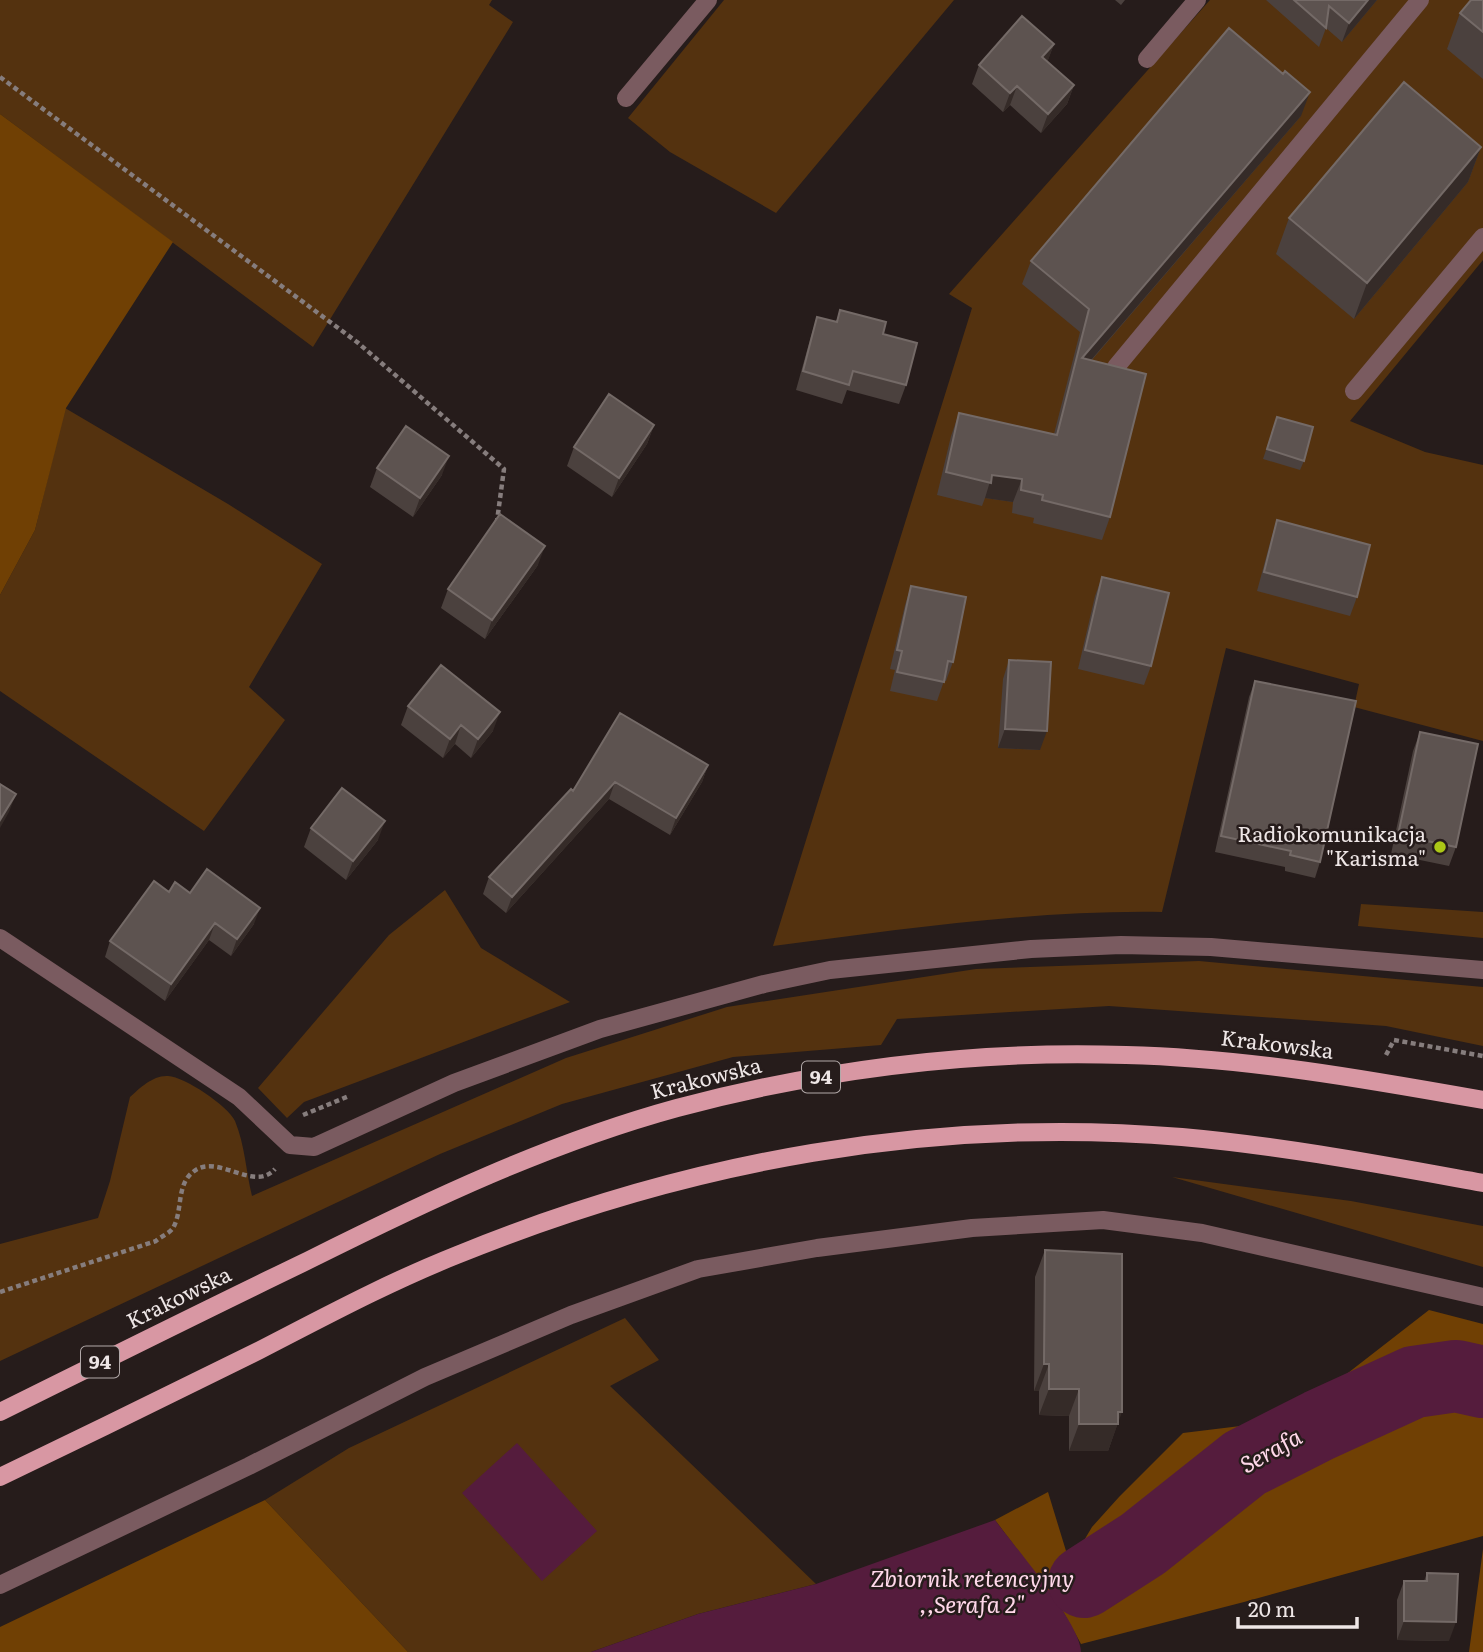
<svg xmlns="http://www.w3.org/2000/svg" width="1483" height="1652" font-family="Literata,serif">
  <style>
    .green { fill: #54320f }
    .forest { fill: #704004 }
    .water { fill: #551c3d }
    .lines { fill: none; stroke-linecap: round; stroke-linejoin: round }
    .river { stroke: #551c3d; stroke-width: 72 }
    .path { stroke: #867d7d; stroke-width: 4.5; stroke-dasharray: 5 3.5; stroke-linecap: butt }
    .lane { stroke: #7a5b60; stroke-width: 18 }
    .street { stroke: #7a5b60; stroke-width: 18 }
    .primary { stroke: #d897a3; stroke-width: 18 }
    .wall { fill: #4b413e }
    .shaded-wall { fill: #352b28 }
    .building { fill: #5d5350; stroke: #746a67; stroke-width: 2 }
    .poi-dot { fill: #abc716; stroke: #261c1b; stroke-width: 2.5 }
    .labels { text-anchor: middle; stroke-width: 5; stroke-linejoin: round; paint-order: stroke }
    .shield { fill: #261c1b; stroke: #b2a9a9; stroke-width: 2 }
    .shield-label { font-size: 19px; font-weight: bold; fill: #eee6e6 }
    .poi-label { font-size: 21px; fill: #eee6e6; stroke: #261c1b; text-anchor: end }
    .street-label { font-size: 21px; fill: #eee6e6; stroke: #261c1b }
    .water-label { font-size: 23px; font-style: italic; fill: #ffd8ea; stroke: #261c1b }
  </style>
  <rect width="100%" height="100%" fill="#261c1b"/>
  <path class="green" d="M0 0H492L489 5 513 22 313 347 0 114Z
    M724 0H954L776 213 670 152 628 118Z
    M1210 0H1483V260L1350 421 1425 452 1483 465V741L1354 707 1359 684 1226 648 1162 912C1032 910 903 929 773 946L972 308 949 294Z
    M65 408 228 504 322 564 249 687 285 720 204 831 0 691V595L35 530Z
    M445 890 481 948 570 1002 304 1102 287 1118 258 1088 389 935Z
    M1361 904 1483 912V938L1358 926Z
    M1199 961 1483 987V1046L1386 1026 1109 1006 897 1019 881 1045 733 1057 562 1104 440 1154 0 1361V1244L98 1218 110 1181 130 1097C140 1088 153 1075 168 1076 185 1077 228 1106 235 1121 245 1145 246 1172 252 1196L566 1058 727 1007 976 969Z
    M1172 1177 1351 1201 1483 1226V1267Z
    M625 1318 659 1360 610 1386 816 1584 698 1614 591 1652H408L265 1500 349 1448Z"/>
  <path class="forest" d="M0 114 173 242 66 408 35 530 0 595Z
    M1429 1310 1483 1324V1536L1244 1602 1081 1644 1060 1606 995 1520 1048 1492 1070 1564 1092 1527 1119 1497 1183 1433 1265 1423 1335 1383Z
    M265 1500 408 1652H0V1627Z
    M1483 1549V1652H1469Z"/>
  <path class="water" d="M517 1443 597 1531 542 1581 462 1493Z
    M995 1520C1014 1546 1081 1624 1081 1652H591L698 1614 816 1584Z"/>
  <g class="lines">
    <path class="river" d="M1084 1582 1143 1544 1245 1463 1320 1425 1414 1382 1456 1376 1483 1382"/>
    <path class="path" d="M0 77 357 342 504 469 497 521
      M1386 1055 1394 1040 1483 1056
      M303 1115 349 1096
      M0 1292 156 1241C160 1237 170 1233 173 1228 183 1211 176 1185 193 1172 217 1152 254 1193 275 1169"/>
    <path class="lane" d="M1147 59 1197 0
      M626 98 708 0
      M1116 367 1420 0
      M1354 391 1483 237"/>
    <path class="street" d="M0 938 239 1097 290 1145 314 1147 454 1083 600 1029 764 984 830 970 1031 949 1121 945 1211 947 1483 970
      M0 1585 249 1466 425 1377 571 1315 698 1269 817 1248 972 1228 1103 1220 1202 1233 1483 1297"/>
    <path class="primary" d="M0 1412C103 1361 205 1310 309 1260 427 1201 549 1143 677 1108 823 1069 975 1050 1126 1055 1246 1058 1365 1079 1483 1100
      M0 1477C87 1435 173 1393 260 1350 324 1317 389 1282 457 1255 687 1161 933 1116 1182 1137 1283 1146 1383 1165 1483 1183"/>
  </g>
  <path class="wall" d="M1115 0H1125L1121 5Z
    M1266 0H1377L1342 42 1326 28 1319 47Z
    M1483 0V79L1447 49 1460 13Z
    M1054 44 1047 62 1074 85 1067 104 1041 133 1010 105 1003 112 972 84 979 65Z
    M1301 116 1091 361 1110 517 1102 540 1033 523 1034 518 1012 513 1013 502 985 498 982 506 937 495 951 436 959 413 1054 434 1080 332 1022 284 1031 261Z
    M1481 147 1468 182 1354 319 1276 254 1289 218Z
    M840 310 883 334 906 385 899 404 847 390 842 404 796 390 811 336 817 317 836 322Z
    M1277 417 1304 461 1300 470 1263 459Z
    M654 425 647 444 612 497 567 466 574 447Z
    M377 468 442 475 413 517 370 487Z
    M1277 520 1357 597 1350 616 1257 591 1271 539Z
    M538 565 485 639 441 608 448 589Z
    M1102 577 1151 666 1144 685 1078 669 1095 596Z
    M911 586 953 662 946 681H944L937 701 890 691 895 670 890 669 905 605Z
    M1009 660 1040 750 998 748 1003 679Z
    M1255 681 1320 862 1315 878 1285 871V867L1215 852 1249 697Z
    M408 706 493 731 471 758 455 744 443 758 401 725Z
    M620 713 708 765 702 782 670 835 609 799 506 913 483 894 489 877 573 791Z
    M1420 732 1456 847 1449 866 1391 854 1413 751Z
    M311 828 378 840 346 880 304 847Z
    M169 892 190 893 254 924 231 956 209 940 165 1001 105 957 110 941Z
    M1045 1250 1118 1422 1108 1451H1069V1416L1039 1415V1391H1034L1035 1277Z
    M1427 1573 1449 1641 1397 1640V1600L1404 1581H1424Z"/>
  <path class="shaded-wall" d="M1368 0H1377L1342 42 1349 23Z
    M1054 44 1047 63 1042 57Z
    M1074 85 1067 104 1041 133 1048 114Z
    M1017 86 1010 105 1003 112 1010 93Z
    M1310 92 1301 116 1073 381 1082 358Z
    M1481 147 1468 182 1354 319 1367 283Z
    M654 425 647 444 612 497 619 478Z
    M449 456 442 475 413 517 420 498Z
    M992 475 1022 479 1013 502 985 498Z
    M545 546 538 565 485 639 492 620Z
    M500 712 493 731 471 758 478 739Z
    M461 725 455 744 443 758 450 739Z
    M1005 729 1047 731 1040 750 998 748Z
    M708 765 702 782 670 835 676 818Z
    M615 782 609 799 506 913 512 897Z
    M16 794 9 812 0 828V820Z
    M385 821 378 840 346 880 353 861Z
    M260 908 254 924 231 956 237 939Z
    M215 923 209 940 165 1001 171 984Z
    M1044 1364H1049L1039 1391H1034Z
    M1049 1389H1079L1069 1416 1039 1415Z
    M1118 1412H1122L1108 1451H1069L1079 1424Z
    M1404 1621 1456 1622 1449 1641 1397 1640Z"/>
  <path class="building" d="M1294 0H1368L1349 23 1329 6 1326 28Z
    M1471 0H1483V32L1460 13Z
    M1022 16 1054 44 1042 57 1074 85 1048 114 1017 86 1010 93 979 65Z
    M1229 28 1283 74 1285 71 1310 92 1082 358 1146 374 1110 517 1042 500 1043 495 1021 490 1022 479 992 475 991 483 946 472 959 413 1057 435 1089 309 1031 261Z
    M1404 82 1481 147 1367 283 1289 218Z
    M840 310 886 322 883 334 917 343 906 385 853 371 849 385 803 371 817 317 837 322Z
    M609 394 654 425 619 478 574 447Z
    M1277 417 1313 427 1304 461 1267 449Z
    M406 426 449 456 420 498 377 468Z
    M500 514 545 546 492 620 448 589Z
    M1277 520 1370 545 1357 597 1264 572Z
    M1102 577 1169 593 1151 666 1085 650Z
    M911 586 966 597 953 662 948 661 944 682 897 672 902 651 897 650Z
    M1009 660 1051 662 1047 731 1005 729Z
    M441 665 500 712 478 739 461 725 450 739 408 706Z
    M1255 681 1356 701 1320 862 1290 855 1291 851 1221 836Z
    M620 713 708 765 676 818 615 782 512 897 489 877 571 789 573 791Z
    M1420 732 1478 744 1456 847 1398 835Z
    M0 784 16 794 0 820Z
    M342 788 385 821 353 861 311 828Z
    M207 869 260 908 237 939 215 923 171 984 110 941 154 881 169 892 175 882 190 893Z
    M1045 1250 1122 1254V1412H1118V1424H1079V1389H1049V1364H1044Z
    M1427 1573 1458 1574 1456 1622 1404 1621V1581H1427Z"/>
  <circle class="poi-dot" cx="1440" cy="847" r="7"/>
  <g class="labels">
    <g class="shield">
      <rect x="802" y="1061.5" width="38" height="31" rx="5"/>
      <rect x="81" y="1346.5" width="38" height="31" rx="5"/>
    </g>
    <g class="shield-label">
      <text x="821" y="1084">94</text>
      <text x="100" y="1369">94</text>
    </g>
    <g class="poi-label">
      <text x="1426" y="842">Radiokomunikacja<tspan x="1426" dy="24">"Karisma"</tspan></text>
    </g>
    <g class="street-label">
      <text transform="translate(1277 1045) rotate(7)" y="7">Krakowska</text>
      <text transform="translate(706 1079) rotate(-14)" y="7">Krakowska</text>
      <text transform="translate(179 1298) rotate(-26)" y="7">Krakowska</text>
    </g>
    <g class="water-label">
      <text transform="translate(1271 1451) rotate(-29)" y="8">Serafa</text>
      <text x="972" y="1587">Zbiornik retencyjny<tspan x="972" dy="26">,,Serafa 2"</tspan></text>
    </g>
  </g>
  <path d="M1238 1617v10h119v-10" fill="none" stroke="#eee6e6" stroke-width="3.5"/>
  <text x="1248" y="1617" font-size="21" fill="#eee6e6" stroke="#261c1b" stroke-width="5" paint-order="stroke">20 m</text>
</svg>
